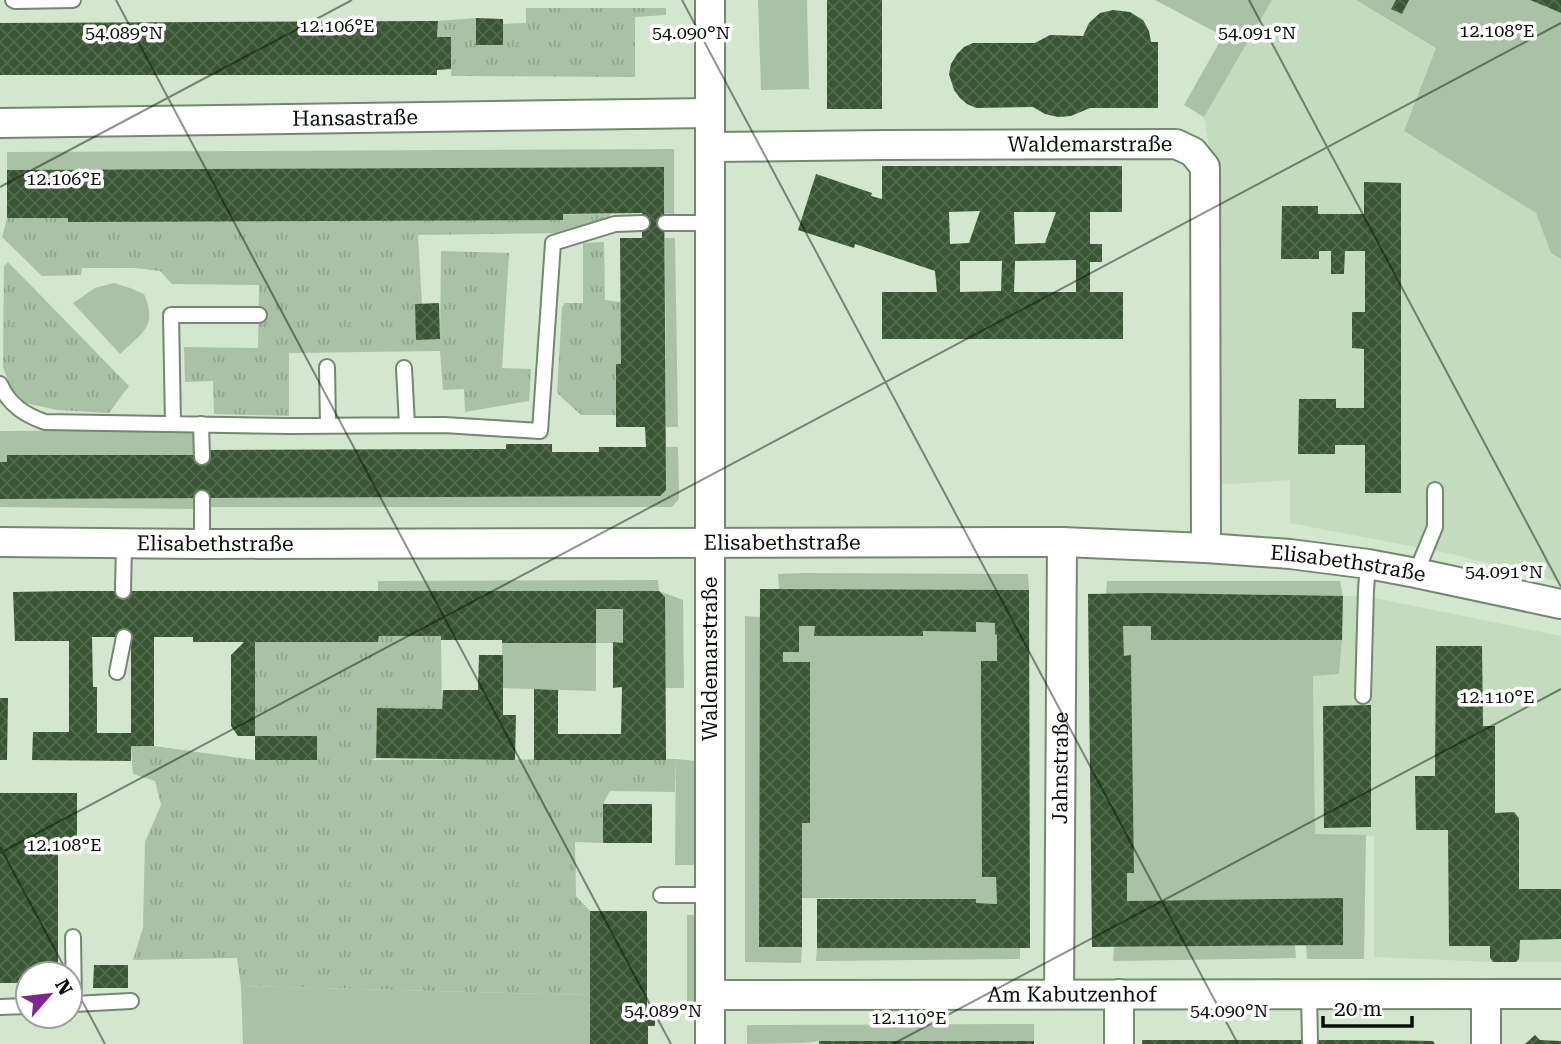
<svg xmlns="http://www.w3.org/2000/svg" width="1561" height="1044" font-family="'Roboto Serif',serif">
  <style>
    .built { fill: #c2dcbd }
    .grass { fill: url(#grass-tufts) }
    .green { fill: #a9c1a4 }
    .building { fill: url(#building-cross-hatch); fill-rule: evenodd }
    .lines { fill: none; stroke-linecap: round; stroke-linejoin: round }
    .lane-casing { stroke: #748771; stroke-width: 18 }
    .street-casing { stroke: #748771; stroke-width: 32 }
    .lane { stroke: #fff; stroke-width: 14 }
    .street { stroke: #fff; stroke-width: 28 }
    .ticks { fill: none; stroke: #070e06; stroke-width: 2; stroke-opacity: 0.45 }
    .labels { text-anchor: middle; stroke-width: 7; stroke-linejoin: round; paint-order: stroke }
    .street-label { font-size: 21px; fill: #070e06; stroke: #fff }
    .ticks-label { font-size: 18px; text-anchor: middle; fill: #070e06; stroke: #fff; stroke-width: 7; stroke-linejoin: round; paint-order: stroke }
  </style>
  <defs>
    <pattern id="grass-tufts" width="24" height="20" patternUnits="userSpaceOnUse" patternTransform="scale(1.75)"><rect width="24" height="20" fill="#a9c1a4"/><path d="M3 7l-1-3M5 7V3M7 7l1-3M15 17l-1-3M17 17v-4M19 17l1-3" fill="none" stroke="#90a58c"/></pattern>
    <pattern id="building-cross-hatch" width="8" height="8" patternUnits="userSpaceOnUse" patternTransform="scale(1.75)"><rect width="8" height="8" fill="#395633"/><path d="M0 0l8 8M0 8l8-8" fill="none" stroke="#52694d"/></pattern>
  </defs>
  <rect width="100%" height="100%" fill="#d3e7ce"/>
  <path class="built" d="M1272 0H1356L1436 48 1404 131 1537 213 1551 253 1561 259V582L1452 554 1290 523V480L1217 485 1213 171 1204 117Z
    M1343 596H1365L1561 636V962H1493L1374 957V836L1315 834 1313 675 1339 674 1342 640Z"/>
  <path class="grass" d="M526 8H666V15L635 17V77L451 76V37H437L438 21 476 18 503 45V24L526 23Z
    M610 214 612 220 579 227 563 233 418 235 422 304H415L417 339H440L441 251 509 253 502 368 531 369 529 401 465 412 464 389 443 390 440 351 289 353V416L214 414 213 381 185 382 184 347 258 348 259 285 172 284 160 271 135 268H82L81 275 42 276 2 237 7 218Z
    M604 242 605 300 621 302V364H616V415H581L557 393 562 307 565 303H583V243Z
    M8 262 129 386 109 413 57 410 25 403 11 388 3 367 4 266Z
    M379 636H441L442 709 377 708 376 758 370 760 676 759 675 792 610 791 603 804V843L575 842 576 896 590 911V995L241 986 237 958 133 960 143 928 145 842 161 805 155 781 133 774 131 746H154L255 760H317L316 736H255V642H378Z"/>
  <path class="green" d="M758 0H807L809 89 761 90Z
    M1155 0H1272L1204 117 1184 105 1223 36Z
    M1356 0H1530L1561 13V259L1551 253 1536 213 1404 131 1436 48Z
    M674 149V214L665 213 664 167 7 170V152Z
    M665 238H675L678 427H666Z
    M114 283 130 288 144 294C158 327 142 333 120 354L73 303 95 288Z
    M194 430V455H7V462H0V431Z
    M666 447H678L679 499 672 507H210V498L659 496 666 490Z
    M0 498H194V509L0 507Z
    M803 573 1028 574 1029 590H779L778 574Z
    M658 580 659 591 683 600 684 688H665V597L658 591H378V581Z
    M1107 581H1340L1343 596 1106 594Z
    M596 609H623V643H596V691L503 688 502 643H596Z
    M745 616 760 617 759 947H802L801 963 745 962Z
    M976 622 995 623V634L997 635V661L981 715 982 876 996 877 997 904 976 903 975 899 802 898V823L810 822V663L783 662V652H799V626H815V636H923V631L975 632Z
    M1123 626H1151V640H1342L1339 674 1313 676 1315 834 1366 835 1364 959H1307L1306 945H1343V898L1127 901V873L1134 872 1131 656H1124Z
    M676 759 696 761 695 865H675Z
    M687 915H697V1011H687Z
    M1295 945 1296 958 1113 961 1114 947Z
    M1020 947V959L816 961 817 948Z
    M241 986 590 995V1044H243Z
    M1034 1024V1041H819L804 1043 747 1044V1025Z"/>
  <path class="building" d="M827 0H882V109H827Z
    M1396 0H1409L1402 14 1391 9Z
    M1530 0H1561V13L1547 7Z
    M1113 10 1130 12 1143 20 1149 31 1151 42H1158V108H1090L1071 116 1058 117 1045 114 1033 107 976 108 967 104 960 98 954 90 949 74 951 64 957 54 964 47 973 43H1035L1050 35 1083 36 1089 23 1100 13Z
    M476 18 503 19V45H476Z
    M438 21 437 37H451V69L437 70V75H0V23Z
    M882 166H1122V212H1090V244H1102V262H1090V292H1123V339H882V292H937L935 271 855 244 854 248 798 230 816 174 872 193 871 196 882 199ZM980 211 969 243 950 244 949 212ZM1014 212H1056L1045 243 1015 244ZM1076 260V292H1014L1015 261ZM960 261H1002L1001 291 960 292Z
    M664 167 666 490 660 496 0 499V462H7V455H194V457H209V450L506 449V444H552V452H599V447H646L645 427H616V364H621L620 238H642V213L563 214V220L68 222V218H7V170Z
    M1364 182 1401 183V493H1365V445H1335V454H1298L1299 399H1336V408H1364V349L1352 348V312H1365V251H1345L1344 274H1331V251H1319V259H1281L1282 206H1318V214H1364Z
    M439 303 440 339 416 340 415 304Z
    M760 589 1029 590 1030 948H817V899H976V903L997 904 996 877H982L981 715V661H997V635L995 634V623L976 622V632L923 631V636H814L815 626H799V652H783V662H810V823H802V947H759Z
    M69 591H659L665 597 666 760H534V689L558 690V734H621L622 687 613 688V642L623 643V609H596V643H502V640H441V636H379L378 642H255V736H238L231 726V655L244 642H193V637H154V746H131V761L32 760 33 732H69V641H15L13 592ZM92 637H131V733H97V687H93Z
    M1150 593 1343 596 1342 640H1151V626H1123L1124 656 1131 655 1134 873H1127V901L1343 898V945L1092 947 1088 594Z
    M1436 646H1482L1483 726H1495V813L1514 812 1519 818V889H1561V939L1520 940 1519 959 1516 962H1493L1490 958V946H1449L1448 830H1416L1415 776H1435Z
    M479 655H503V715H516L515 760 376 758 377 708 442 709 443 690H478Z
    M0 698H8L7 760H0Z
    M1371 705V827L1324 828 1323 706Z
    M255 736H317V760H255Z
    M0 793H77V852H58V974H28V983H0Z
    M603 804H652V843H603Z
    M590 911H647V1008L655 1007V1026H648V1044H590Z
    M94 965H128V988H93Z
    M1535 1035 1540 1040 1561 1041V1044H1525Z
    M1142 1040H1384L1433 1041 1435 1044H1142Z
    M819 1041H1034V1044H819Z"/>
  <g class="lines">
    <defs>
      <path id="lane" d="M13 0 15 1 73 0
        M665 223H710
        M327 367 328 425
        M404 368 407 425
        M0 384C9 405 25 415 45 422L289 426 444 425 540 431 553 243 615 224 642 223
        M173 424 171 315H259
        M201 424 202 457
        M202 544V498
        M1416 573 1435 527V490
        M123 591 124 544
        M117 672 124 637
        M1363 696 1366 590 1368 564
        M661 895H710
        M1309 994 1310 1041
        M70 1004H74L73 937
        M74 1004 131 1001
        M0 1007 28 1006"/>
      <g id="street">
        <path d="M710 0V1044"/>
        <path id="s1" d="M0 123 710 113"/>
        <path id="s2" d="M710 147 884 145 1176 144 1193 152 1205 167 1206 548"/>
        <path id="s3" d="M0 542 202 544 1062 542 1206 548 1290 554 1368 564 1416 573 1561 604"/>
        <path id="s4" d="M1059 994 1062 542"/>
        <path d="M1119 994V1044"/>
        <path d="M1486 994V1044"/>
        <path id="s5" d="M710 995 1561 994"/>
      </g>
    </defs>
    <use href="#lane" class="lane-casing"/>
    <use href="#street" class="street-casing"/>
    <use href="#lane" class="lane"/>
    <use href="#street" class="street"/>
  </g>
  <path class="ticks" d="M116 0 671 1044M682 0 1238 1044M1249 0 1561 587M0 187 352 0M0 847 68 974M0 853 1561 23M70 978 105 1044M893 1044 1561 689"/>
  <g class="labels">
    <g class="street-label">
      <text dy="7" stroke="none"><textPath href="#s1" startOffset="355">Hansastraße</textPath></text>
      <text dy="7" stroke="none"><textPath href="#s2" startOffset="380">Waldemarstraße</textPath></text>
      <text dy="7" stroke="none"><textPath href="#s3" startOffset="215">Elisabethstraße</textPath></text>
      <text dy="7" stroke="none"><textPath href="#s3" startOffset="782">Elisabethstraße</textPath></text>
      <text dy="7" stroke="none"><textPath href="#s3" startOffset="1349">Elisabethstraße</textPath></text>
      <text transform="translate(710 659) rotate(-90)" y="7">Waldemarstraße</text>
      <text dy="7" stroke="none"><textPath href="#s4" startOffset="226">Jahnstraße</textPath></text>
      <text dy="7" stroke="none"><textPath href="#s5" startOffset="362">Am Kabutzenhof</textPath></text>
    </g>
  </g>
  <g class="ticks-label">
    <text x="337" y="32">12.106°E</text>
    <text x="1497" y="37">12.108°E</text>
    <text x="124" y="39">54.089°N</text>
    <text x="691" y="39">54.090°N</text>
    <text x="1257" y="39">54.091°N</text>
    <text x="64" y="185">12.106°E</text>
    <text x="1504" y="578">54.091°N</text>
    <text x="1497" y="703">12.110°E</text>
    <text x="64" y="851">12.108°E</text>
    <text x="663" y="1017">54.089°N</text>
    <text x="1229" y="1017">54.090°N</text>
    <text x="909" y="1024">12.110°E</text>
  </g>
  <g transform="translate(49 995) rotate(62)"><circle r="33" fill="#ffffff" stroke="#9c9f9b" stroke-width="2"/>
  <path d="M0-5L12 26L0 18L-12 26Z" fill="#802693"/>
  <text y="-10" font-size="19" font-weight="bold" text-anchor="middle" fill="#070e06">N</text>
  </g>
  <path d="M1323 1016v10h89v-10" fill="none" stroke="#070e06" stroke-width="3.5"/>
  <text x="1334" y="1016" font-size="21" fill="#070e06" stroke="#ffffff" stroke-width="5" paint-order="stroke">20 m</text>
</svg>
